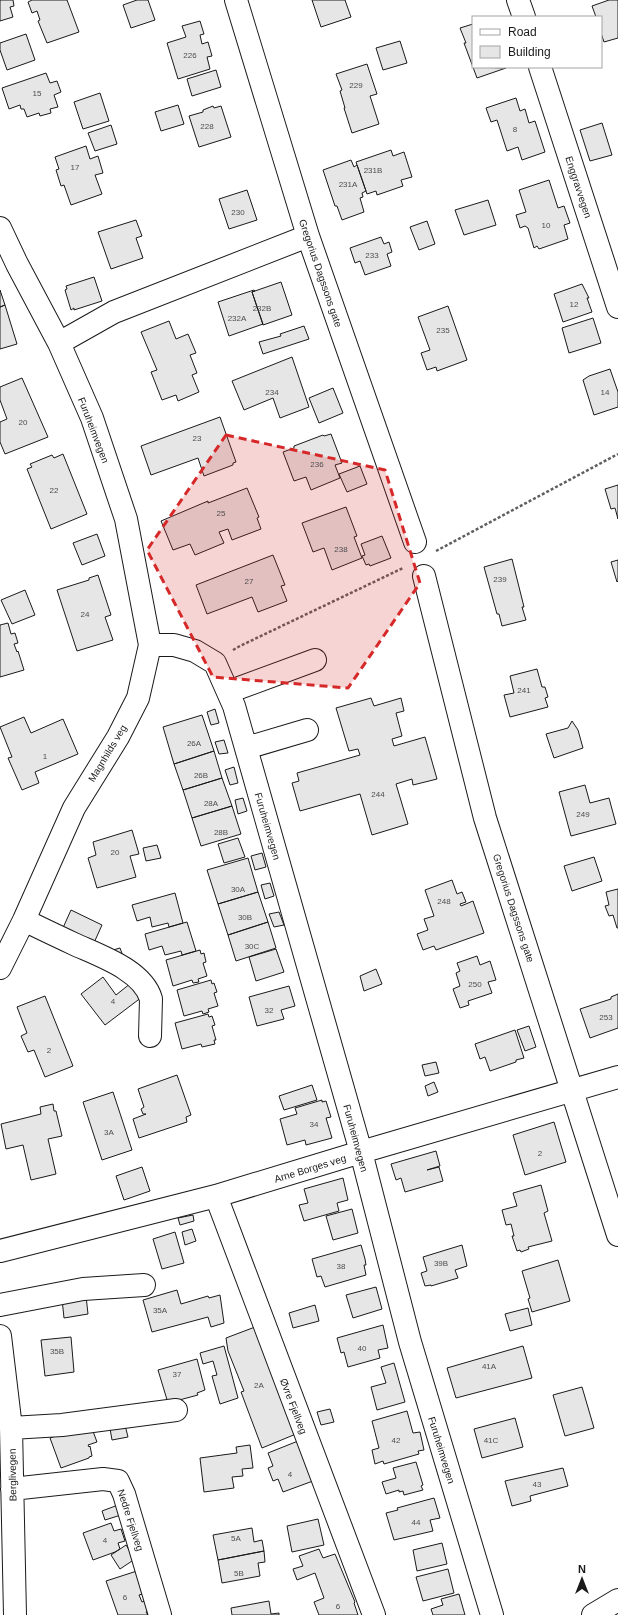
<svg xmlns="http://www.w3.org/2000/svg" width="618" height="1615" font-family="Helvetica,sans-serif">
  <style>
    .building { fill: #e6e6e6; stroke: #1a1a1a }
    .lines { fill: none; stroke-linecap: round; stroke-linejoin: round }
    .minor-casing { stroke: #1a1a1a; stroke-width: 24 }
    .path { stroke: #5f5f5f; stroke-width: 2.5; stroke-dasharray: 3 2; stroke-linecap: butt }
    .minor { stroke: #fff; stroke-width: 22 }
    .marked { fill: #d62828; fill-opacity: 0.2; stroke: #d62828; stroke-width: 3; stroke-dasharray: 8 5; stroke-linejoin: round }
    .labels { text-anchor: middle; stroke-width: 3; stroke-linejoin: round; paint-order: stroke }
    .number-label { font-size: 8px; fill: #4d4d4d }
    .street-label { font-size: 10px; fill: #1a1a1a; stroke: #fff }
  </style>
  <rect width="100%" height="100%" fill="#fff"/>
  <path class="building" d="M0 0H13L14 6 10 7 13 17 0 21Z
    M32 0H67L79 32 47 43 38 21 40 20 37 11 32 13 28 2Z
    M137 0H148L155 20 131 28 123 5Z
    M312 0H345L351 17 321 27Z
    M609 0H618V38L604 42 601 33V17H596L592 6Z
    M200 21 204 34 200 35 202 44 208 42 212 56 207 57 210 69 178 79 167 43 186 37 182 26Z
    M473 24V67L506 68 477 78 464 43H466L460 28Z
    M26 34 35 60 7 70 0 50V43Z
    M400 41 407 63 383 70 376 48Z
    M367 64 377 94 370 96 379 124 352 133 344 108H345L340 91 342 90 336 74Z
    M216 70 221 87 192 96 187 79Z
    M46 73 50 83 57 81 61 92 54 95 58 107 50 109 51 113 40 116 39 113 27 117 24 109H21L20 105 9 109 2 88Z
    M100 93 109 121 83 129 74 102Z
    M516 98 520 111 525 109 529 123 535 121 545 152 522 160 518 147 507 151 497 120 491 122 486 108Z
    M178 105 184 124 161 131 155 112Z
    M213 106 214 108 221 106 231 137 199 147 189 116 203 112V110Z
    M602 123 612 155 590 161 580 130Z
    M111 125 117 144 95 151 88 133Z
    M86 146 90 159 98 156 103 173 95 175 102 194 71 205 64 185 61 186 56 170 59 169 55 157Z
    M391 150 393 156 404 152 412 177 401 180 403 186 377 195 376 191 367 194 356 162Z
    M351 160 354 167 357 165 366 191 362 193 363 197 360 198 364 212 342 220 337 206H335L323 170Z
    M549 180 558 208 564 206 570 223 564 225 568 239 539 249 537 246 534 248 528 228 525 226 520 228 516 215 526 212 519 190Z
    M247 190 257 220 229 229 219 199Z
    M488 200 496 225 464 235 455 210Z
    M136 220 142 236 136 238 143 258 111 269 98 232Z
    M427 221 435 244 419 250 410 227Z
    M381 237 384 244 389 242 392 252 387 254 391 266 365 275 360 261 355 263 350 248Z
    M94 277 102 301 74 310V308L71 310 65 290 67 289 66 286Z
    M281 282 292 315 263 325 252 292Z
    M582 284 589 298H587L592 312 563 322 554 294Z
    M0 290 5 305 0 307Z
    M254 290 255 291 252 292 263 324 229 336 218 302Z
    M5 305 17 344 0 349V307Z
    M448 306 467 360 437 371 436 367 427 370 421 353 430 350 418 317Z
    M593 318 601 343 569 353 562 328Z
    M169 321 176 339 188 334 196 353 190 355 197 373 192 375 199 392 178 401 176 395 162 400 151 372 157 370 141 332Z
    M304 326 309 339 263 354 259 342 281 336 280 334Z
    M292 357 309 407 280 418 273 398 244 410 232 381Z
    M610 369 618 392V407L594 415 583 380 589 376Z
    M22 378 48 437 5 454 0 442V422L7 419 0 400V387Z
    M333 388 343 413 319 423 309 398Z
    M220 417 236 462 233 463V465L204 476 198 458 151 475 141 446Z
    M331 434 342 463 335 465 340 478 311 490 306 477 294 481 283 452 294 448V446L323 435 324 436Z
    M63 454 87 514 51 529 27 469 32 467 30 464 52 455 54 458Z
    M360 466 367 484 347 492 339 474Z
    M618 485V519L615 508 611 509 605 489Z
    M247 488 259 517 257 518 261 529 232 540 228 529 219 532 224 543 195 555 190 544 173 550 161 521 208 501V503Z
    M346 507 357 536 354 537 362 558 332 570 324 548 313 552 302 523Z
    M97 534 105 556 82 565 73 543Z
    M382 536 391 558 370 566 369 564 366 565 362 556 365 555 361 544Z
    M273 555 285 585 281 586 287 601 258 612 252 597 207 614 196 585Z
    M512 559 524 607H522L526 620 502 626 499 614H497L484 567Z
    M618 560V581L617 582 611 562Z
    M98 575 111 615 105 617 113 640 77 651 57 590 89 580V578Z
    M25 590 35 615 12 624 1 600Z
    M8 623 11 634 15 633 18 643 14 644 17 652 18 651 24 670 0 677V625Z
    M537 669 542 687H545L548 697 545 698 548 707 510 717 504 695 514 693 510 676Z
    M371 698 374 706 401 698 404 711 396 713 402 736 392 739 394 746 425 737 437 779 413 785 412 779 396 784 408 824 372 835 360 794 300 811 292 783 299 781 297 773 360 755 358 749 349 751 336 708Z
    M215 709 219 723 211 725 207 712Z
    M202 715 214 751 174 764 163 727Z
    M24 717 31 733 63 719 78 754 35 772 39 783 22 790 8 758 12 757 0 727Z
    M572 721 578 730 583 748 554 758 546 734 568 728Z
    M224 740 228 753 219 754 215 742Z
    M214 751 222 778 183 790 174 764Z
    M234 767 238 783 230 785 225 770Z
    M222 778 232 806 192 818 183 790Z
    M585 785 590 803 609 798 616 824 571 836 559 792Z
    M243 798 247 811 238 814 235 800Z
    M232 806 241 834 201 846 192 818Z
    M132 830 139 854 130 856 136 877 97 888 88 858 96 855 93 842Z
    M238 838 245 857 224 863 218 844Z
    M157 845 161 858 146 861 143 848Z
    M262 853 266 867 255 870 251 856Z
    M594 857 602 881 572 891 564 866Z
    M248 858 258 892 218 904 207 870Z
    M452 880 457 894 462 892 466 902 460 904 461 906 473 901 484 933 436 950 434 946 423 950 417 934 428 930 424 919 434 916 425 890Z
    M270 883 274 896 265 899 261 885Z
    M618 889V928H617L613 915 609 916 605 906 609 905 606 892Z
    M258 892 268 922 228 935 218 904Z
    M175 893 183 923 169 927 168 923 152 927 150 917 137 921 132 905Z
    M71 910 102 925 93 945 62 930Z
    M279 912 284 925 274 927 269 914Z
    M187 922 196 951 182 955 181 951 165 955 162 946 149 950 145 934Z
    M268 922 276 948 236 961 228 935Z
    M120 948 123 956 113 950Z
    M276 949 284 972 256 981 249 957Z
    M200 950 201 954 204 953 206 962 203 963 207 976 198 979 199 982 193 983 192 980 173 986 166 960Z
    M477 956 480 965 490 961 496 980 488 982 492 993 468 1001 469 1005 460 1008 453 989 460 986 456 973 460 971 457 963Z
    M376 969 382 984 364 991 360 976Z
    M103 977 116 995 131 983 142 997 105 1025 81 994Z
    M211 980 212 984 214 983 217 992 214 993 218 1006 208 1009 209 1012 203 1014 202 1011 184 1016 177 990Z
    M289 986 295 1006 281 1010 284 1019 257 1026 249 997Z
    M618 994V1028L590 1038 580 1009 611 999V997Z
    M45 996 73 1066 45 1077 34 1050 28 1052 21 1036 27 1033 17 1007Z
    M208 1014 209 1017 212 1016 215 1025 212 1026 216 1040H214L215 1044 202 1047 201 1044 182 1049 175 1023Z
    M529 1026 536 1047 525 1051 517 1030Z
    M515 1030 524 1058 516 1060V1062L490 1071 485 1057 480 1059 475 1044Z
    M436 1062 439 1073 425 1076 422 1065Z
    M177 1075 191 1115 186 1117 187 1122 139 1138 133 1119 146 1114H143L141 1109 144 1107 138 1089Z
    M434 1082 438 1092 428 1096 425 1086Z
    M312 1085 317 1100 284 1110 279 1096Z
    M113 1092 132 1150 102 1160 83 1102Z
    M322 1100V1102L326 1101 331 1117 326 1118 332 1138 306 1145 305 1140 287 1145 280 1119 297 1114 295 1108Z
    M53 1104 54 1111H56L62 1136 48 1139 56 1174 31 1180 23 1145 6 1149 1 1124 41 1114 40 1107Z
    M554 1122 566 1162 525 1175 513 1135Z
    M436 1151 440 1166 427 1170 439 1167 443 1181 405 1192 401 1178 396 1180 391 1164Z
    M142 1167 150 1191 124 1200 116 1176Z
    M343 1178 348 1200 337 1203 339 1211 304 1221 299 1205 308 1203 304 1189Z
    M541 1185 548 1211 544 1213 552 1241 528 1247 529 1249 521 1252 520 1250 517 1251 512 1236H514L511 1224 506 1225 502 1210 517 1206 513 1193Z
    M352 1209 358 1233 333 1240 326 1216Z
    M193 1215 194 1221 180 1225 178 1218Z
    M192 1229 196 1241 185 1245 182 1232Z
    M175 1232 184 1263 162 1269 153 1239Z
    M361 1245 365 1259 366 1265H364L366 1275 325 1287 321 1276 317 1277 312 1259Z
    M462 1245 467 1266 455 1270 458 1278 431 1286V1285L425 1286 421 1273 427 1271 423 1257Z
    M558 1260 570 1301 532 1312 528 1299 530 1298 522 1271Z
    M376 1287 382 1309 353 1318 346 1295Z
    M177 1290 181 1304 208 1296 209 1298 220 1295 224 1323 211 1327 208 1317 152 1332 143 1300Z
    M86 1296 88 1314 64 1318 62 1299Z
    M315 1305 319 1321 293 1328 289 1313Z
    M528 1308 532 1325 510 1331 505 1314Z
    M383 1325 388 1348 378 1350 380 1358 348 1367 344 1352 341 1353 337 1338Z
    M255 1327 296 1434 262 1448 241 1392 244 1391 228 1351 226 1338Z
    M71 1337 74 1372 45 1376 41 1340Z
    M224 1346 238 1398 220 1404 212 1376 217 1375 213 1361 203 1364 200 1353Z
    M523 1346 532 1378 456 1398 447 1368Z
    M197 1359 205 1390 197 1393 198 1395 168 1403 158 1370Z
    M394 1363 405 1402 377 1410 371 1387 386 1383 381 1367Z
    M582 1387 594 1428 565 1436 553 1395Z
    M330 1409 334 1422 321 1425 317 1412Z
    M407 1411 413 1433 420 1432 424 1450 418 1451 419 1454 384 1464 383 1461 375 1464 372 1450 379 1448 372 1421Z
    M515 1418 523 1447 482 1458 474 1429Z
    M124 1421 128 1437 112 1440 109 1423Z
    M91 1426 97 1442 88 1445 89 1447 90 1446 92 1456 89 1457V1458L61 1468 50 1438 78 1428Z
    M298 1441 313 1481 283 1492 278 1479 273 1481 268 1468 273 1466 268 1453Z
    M250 1445 253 1468 242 1469 243 1476 232 1477 234 1488 204 1492 200 1458 237 1453 236 1447Z
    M416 1462 423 1485 421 1486 423 1490 404 1495 403 1491 399 1492V1490L386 1494 382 1482 396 1478 393 1468Z
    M563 1468 568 1486 530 1496 531 1501 512 1506 505 1481Z
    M434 1498 440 1518 430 1520 433 1531 394 1540 386 1513 398 1510 397 1508Z
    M118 1505 121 1515 105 1520 102 1511Z
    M318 1519 324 1545 292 1552 287 1526Z
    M111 1523 114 1531 121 1529 125 1541 118 1543 120 1549 115 1552 93 1560 83 1533Z
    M252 1528 254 1542 262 1540 264 1551 218 1560 213 1535Z
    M442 1543 447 1564 417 1571 413 1550Z
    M126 1545 135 1559 120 1569 111 1555Z
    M319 1549 323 1558 335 1554 355 1602 354 1603 358 1615H319L314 1602 324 1598 315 1573 297 1580 293 1569 303 1566 299 1556Z
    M264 1551 265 1562 258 1563 260 1576 222 1583 218 1560Z
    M448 1569 454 1593 423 1601 416 1577Z
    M140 1570 146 1593 139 1595 142 1602 147 1600 151 1610 146 1612 148 1615H118L106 1581Z
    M459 1594 465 1615H433L431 1609 443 1605 441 1599Z
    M269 1601 271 1614 279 1613V1615H232L231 1608Z"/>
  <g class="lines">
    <defs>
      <path id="minor" d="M236 0 308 236 415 542
        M518 0 524 17
        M540 67 618 307
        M0 228 17 264 59 343 92 418 126 519 150 645
        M59 343 114 312 308 236
        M424 576 485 818 618 1235
        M228 692 315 660
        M246 748 307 730
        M24 920C40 928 57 936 74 944 98 955 143 970 151 999L150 1036
        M0 968 24 920 74 808 118 737 138 698 150 645H174L195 651 215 663 234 706 361 1152 410 1342 492 1615
        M216 1196 374 1615
        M0 1251 216 1196 361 1152 618 1077
        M0 1305 83 1289 144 1285
        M0 1336 11 1428 15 1615
        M11 1428 62 1425 176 1410
        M12 1489 103 1479 118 1481 124 1494 160 1615
        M593 1615 618 1600"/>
    </defs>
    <use href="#minor" class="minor-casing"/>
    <path class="path" d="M436 551 618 454
      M233 650 240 646 403 568"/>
    <use href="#minor" class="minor"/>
  </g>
  <path class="marked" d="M226 435 385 470 420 583 348 688 213 677 147 550Z"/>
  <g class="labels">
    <g class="number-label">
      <text x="190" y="58">226</text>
      <text x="356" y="88">229</text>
      <text x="37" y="96">15</text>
      <text x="207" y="129">228</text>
      <text x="515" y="132">8</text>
      <text x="75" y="170">17</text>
      <text x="373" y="173">231B</text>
      <text x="348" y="187">231A</text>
      <text x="238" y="215">230</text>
      <text x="546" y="228">10</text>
      <text x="372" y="258">233</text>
      <text x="574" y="307">12</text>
      <text x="262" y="311">232B</text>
      <text x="237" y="321">232A</text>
      <text x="443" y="333">235</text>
      <text x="272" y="395">234</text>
      <text x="605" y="395">14</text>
      <text x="23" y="425">20</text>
      <text x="197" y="441">23</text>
      <text x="317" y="467">236</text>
      <text x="54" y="493">22</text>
      <text x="221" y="516">25</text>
      <text x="341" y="552">238</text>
      <text x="500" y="582">239</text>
      <text x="249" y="584">27</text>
      <text x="85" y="617">24</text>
      <text x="524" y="693">241</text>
      <text x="194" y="746">26A</text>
      <text x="45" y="759">1</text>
      <text x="201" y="778">26B</text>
      <text x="378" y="797">244</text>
      <text x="211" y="806">28A</text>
      <text x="583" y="817">249</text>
      <text x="221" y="835">28B</text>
      <text x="115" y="855">20</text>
      <text x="238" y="892">30A</text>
      <text x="444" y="904">248</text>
      <text x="245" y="920">30B</text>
      <text x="252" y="949">30C</text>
      <text x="475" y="987">250</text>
      <text x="113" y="1004">4</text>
      <text x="269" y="1013">32</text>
      <text x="606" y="1020">253</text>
      <text x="49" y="1053">2</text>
      <text x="314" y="1127">34</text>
      <text x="109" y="1135">3A</text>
      <text x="540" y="1156">2</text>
      <text x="441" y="1266">39B</text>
      <text x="341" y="1269">38</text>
      <text x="160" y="1313">35A</text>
      <text x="362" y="1351">40</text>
      <text x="57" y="1354">35B</text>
      <text x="489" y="1369">41A</text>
      <text x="177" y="1377">37</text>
      <text x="259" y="1388">2A</text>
      <text x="396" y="1443">42</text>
      <text x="491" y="1443">41C</text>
      <text x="290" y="1477">4</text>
      <text x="537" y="1487">43</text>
      <text x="416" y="1525">44</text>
      <text x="236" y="1541">5A</text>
      <text x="105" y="1543">4</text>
      <text x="239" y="1576">5B</text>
      <text x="125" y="1600">6</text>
      <text x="338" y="1609">6</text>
    </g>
    <g class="street-label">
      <text transform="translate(579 187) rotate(72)" y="4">Enggravvegen</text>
      <text transform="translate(321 273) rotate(71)" y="4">Gregorius Dagssons gate</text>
      <text transform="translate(94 430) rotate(69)" y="4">Furuheimvegen</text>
      <text transform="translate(107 753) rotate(-59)" y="4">Magnhilds veg</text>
      <text transform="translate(268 826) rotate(74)" y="4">Furuheimvegen</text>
      <text transform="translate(514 908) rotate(72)" y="4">Gregorius Dagssons gate</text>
      <text transform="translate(356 1138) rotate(75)" y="4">Furuheimvegen</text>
      <text transform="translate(310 1168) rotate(-17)" y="4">Arne Borges veg</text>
      <text transform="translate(294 1406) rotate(69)" y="4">Øvre Fjellveg</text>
      <text transform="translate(442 1450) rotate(73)" y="4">Furuheimvegen</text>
      <text transform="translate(12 1475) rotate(-91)" y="4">Berglivegen</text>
      <text transform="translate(131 1520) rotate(72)" y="4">Nedre Fjellveg</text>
    </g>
  </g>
  <rect x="472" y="16" width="130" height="52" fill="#ffffff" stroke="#a3a3a3"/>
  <rect x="480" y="29" width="20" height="6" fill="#ffffff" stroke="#a3a3a3"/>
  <text x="508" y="36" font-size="12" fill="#1a1a1a">Road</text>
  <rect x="480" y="46" width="20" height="12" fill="#e6e6e6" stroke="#a3a3a3"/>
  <text x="508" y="56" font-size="12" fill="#1a1a1a">Building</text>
  <g transform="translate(582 1579)" stroke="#ffffff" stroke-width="3" paint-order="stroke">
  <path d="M0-3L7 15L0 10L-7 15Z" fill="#1a1a1a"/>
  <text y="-6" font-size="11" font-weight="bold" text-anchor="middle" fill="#1a1a1a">N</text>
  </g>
</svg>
